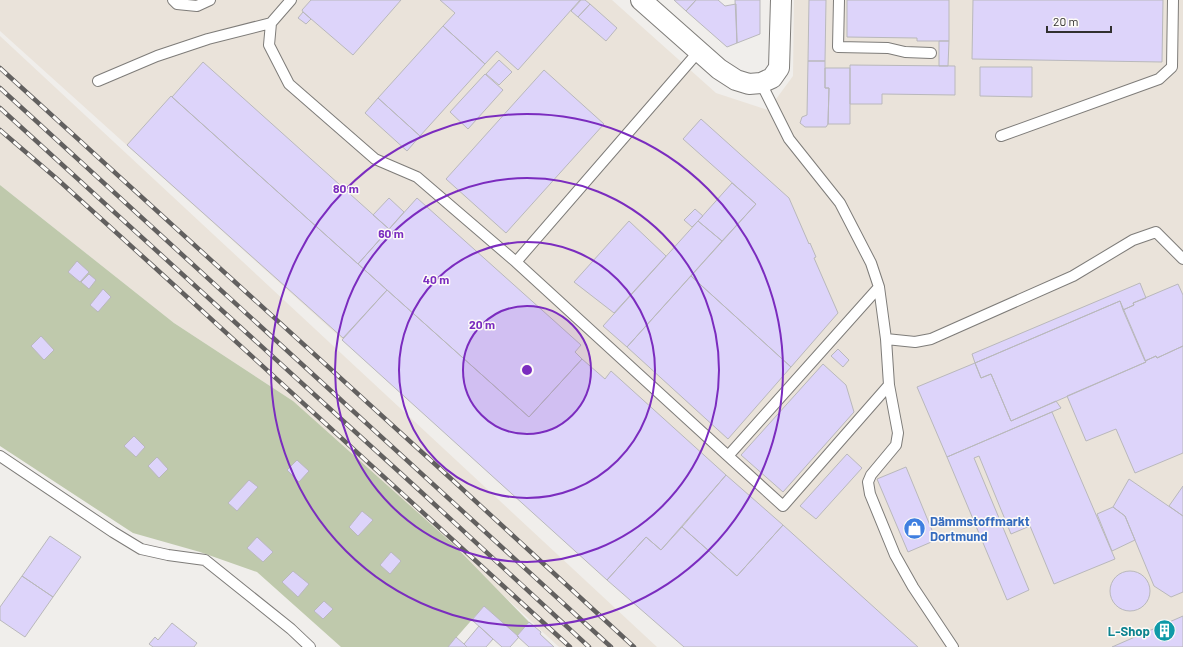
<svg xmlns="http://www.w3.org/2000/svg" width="1183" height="647" font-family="Barlow,sans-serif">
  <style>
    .built { fill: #eae3da }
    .green { fill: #bfc9ac }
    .building { fill: #ddd4fa; stroke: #b9b8bb }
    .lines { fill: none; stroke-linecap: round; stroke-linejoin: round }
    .lane-casing { stroke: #7e7c79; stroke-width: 12 }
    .street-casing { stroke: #7e7c79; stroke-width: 22 }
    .lane { stroke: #fff; stroke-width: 10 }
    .street { stroke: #fff; stroke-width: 20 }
    .rail-casing { stroke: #62605f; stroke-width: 4.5 }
    .rail { stroke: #fdfbf8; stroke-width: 3; stroke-dasharray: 9; stroke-linecap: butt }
    .ring { fill: none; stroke: #7b2cbf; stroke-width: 2 }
    .labels { text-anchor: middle; stroke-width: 3; stroke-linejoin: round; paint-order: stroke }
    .shop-label { font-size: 13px; font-weight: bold; fill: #366cbe; stroke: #fdfbf8; text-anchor: start }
    .culture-label { font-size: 13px; font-weight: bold; fill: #0d838f; stroke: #fdfbf8; text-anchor: end }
    .centre { fill: #7b2cbf; stroke: #fdfbf8; stroke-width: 2 }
    .ring-label { font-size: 12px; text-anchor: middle; font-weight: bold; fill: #7b2cbf; stroke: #fdfbf8; stroke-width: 3; stroke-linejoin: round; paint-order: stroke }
  </style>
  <rect width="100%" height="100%" fill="#f0eeeb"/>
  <path class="built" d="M0 0H612L716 93 768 110 793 76 794 0H1183V647H684L0 31Z
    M0 36 657 647H559L293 401 174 323 0 185Z"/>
  <path class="green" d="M0 185 174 323 293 401 453 544 529 622 517 636 484 606 448 647H341L257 572 200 552 133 533 0 446Z"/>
  <path class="building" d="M311 0H401L353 55 303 12 302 10Z
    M440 0H580L518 70 497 51 485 64 443 26 455 13Z
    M581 0H585L590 4 578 17 571 11Z
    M674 0H696L686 11Z
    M696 0H718L725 6 736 4 737 43 727 47 686 11Z
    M735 0H760V34L737 43Z
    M809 0H826L825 61H808Z
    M847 0H949V41H917V38L847 37Z
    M973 0H1163L1162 62 972 59Z
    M590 4 617 28 606 41 578 17Z
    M303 12 311 19 306 24 298 18Z
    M443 26 485 64 420 136 378 98Z
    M939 41H949L948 66H939Z
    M499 60 512 72 499 85 486 74Z
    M808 61H825V88H829L828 124 826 127H805L800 123 802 117 807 115Z
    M203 62 389 229 358 264 172 97Z
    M850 65 955 66V95L882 94V104H850Z
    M980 67H1032V97L980 96Z
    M825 68H850V124H828L829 88H825Z
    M544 70 604 124 506 233 446 179Z
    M485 74 503 90 468 129 450 112Z
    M171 96 387 290 343 338 127 145Z
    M378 98 420 136 407 151 365 113Z
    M701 119 789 198 809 244 810 243 816 257 814 258 838 313 791 367 691 276 756 204 683 139Z
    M732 183 756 204 722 241 698 221Z
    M389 198 404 212 389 229 373 215Z
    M417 198 581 345 575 352 582 359 529 417 358 264Z
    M695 209 703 216 692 227 684 220Z
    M629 221 666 256 614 313 574 282Z
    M698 221 722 241 627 347 603 326Z
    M77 261 89 272 80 282 68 272Z
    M89 274 96 280 89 289 81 282Z
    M691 276 791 367 728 439 627 347Z
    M1140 283 1146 298 1133 303 1134 305 1123 310 1120 301 975 363 972 354Z
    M1178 284 1183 295V346L1157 358 1156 356 1145 361 1123 310 1134 305 1133 303Z
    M103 289 111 297 98 312 90 305Z
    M387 290 529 417 582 359 605 379 611 371 726 475 661 550 646 537 607 580 342 340Z
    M1120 301 1146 362 1011 421 991 374 981 378 975 363Z
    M41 336 54 350 44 360 31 346Z
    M1183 346V453L1135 473 1116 429 1086 441 1067 396 1146 362 1145 361 1156 356 1157 358Z
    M838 349 849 360 843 367 831 356Z
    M975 363 981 378 991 374 1011 421 1056 401 1061 408 947 457 917 387Z
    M823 364 846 385 854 412 783 492 741 455Z
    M1052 412 1115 559 1054 584 1030 526 1011 534 979 456 974 458 1029 590 1007 600 947 457Z
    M134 436 145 447 136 457 124 446Z
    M847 454 862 468 816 519 800 506Z
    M157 457 168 469 159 478 148 466Z
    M297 460 309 471 299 482 287 470Z
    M906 467 936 540 908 552 877 479Z
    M726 475 783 525 737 576 682 527Z
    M1129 479 1183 516V592L1171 597 1154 586 1125 516 1113 507Z
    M249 480 258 487 237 511 228 503Z
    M1183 486V516L1169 506Z
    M1113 507 1125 516 1135 540 1112 551 1097 514Z
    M362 511 373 520 358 536 349 527Z
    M783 525 918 647H684L607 580 646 537 661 550 682 527 737 576Z
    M50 536 81 557 53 597 22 576Z
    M257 537 273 552 263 562 247 548Z
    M391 552 401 561 390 574 380 565Z
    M1110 591a20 20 0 1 1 40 0a20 20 0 1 1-40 0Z
    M293 571 309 584 298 597 282 582Z
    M22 576 53 597 25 637 0 620V607Z
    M324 601 333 609 323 619 314 611Z
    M484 606 519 637 510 647H502L472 620Z
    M1183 616V647H1112Z
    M529 622 541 632 540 634 554 647H529L517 636Z
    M172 623 197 643 194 647H153L149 644 155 637 158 640Z
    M479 626 493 639 486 647H467L464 644Z
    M456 637 464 644 467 647H448Z"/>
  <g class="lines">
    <defs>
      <path id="lane" d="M173 0 177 4 197 6 210 0
        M291 0 271 23 269 45 289 84 375 159 417 177 516 262 699 51
        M839 0 838 47 888 48 905 52 931 53
        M98 81 157 56 208 39 271 23
        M1001 136 1159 79 1172 67 1173 0
        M516 262 728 456 879 287 871 263 840 203 789 139 761 83
        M879 287 886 339 889 385 898 433 896 445 871 475 868 482 870 494 895 555 913 587 953 647
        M886 339 915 342 931 339 1073 276 1133 240 1156 232 1183 259
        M0 456 113 532 141 549 168 555 205 560 291 629 310 647
        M728 456 783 506 889 385"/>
      <path id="street" d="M641 0 719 69 736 80 749 84 761 83 772 78 779 68 781 0"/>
    </defs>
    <use href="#lane" class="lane-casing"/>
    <use href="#street" class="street-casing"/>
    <use href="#lane" class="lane"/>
    <use href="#street" class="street"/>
    <defs>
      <path id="rail" d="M0 68 459 486 634 647
        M0 88 611 647
        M0 108 419 490 589 647
        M0 130 56 178 152 265 570 647"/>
    </defs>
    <use href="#rail" class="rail-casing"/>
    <use href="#rail" class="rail"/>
  </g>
  <circle cx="527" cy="370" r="64" fill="#7b2cbf" fill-opacity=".12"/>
  <g class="ring">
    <circle cx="527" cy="370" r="64"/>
    <circle cx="527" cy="370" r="128"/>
    <circle cx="527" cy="370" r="192"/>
    <circle cx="527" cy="370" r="256"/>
  </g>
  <defs>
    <symbol id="shop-disc" viewBox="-11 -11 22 22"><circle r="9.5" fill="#3f7fe0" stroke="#fdfbf8"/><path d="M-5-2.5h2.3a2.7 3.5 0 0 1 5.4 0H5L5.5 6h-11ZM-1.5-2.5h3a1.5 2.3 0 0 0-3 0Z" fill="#fff"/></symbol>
    <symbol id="building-disc" viewBox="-11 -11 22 22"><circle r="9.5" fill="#0f9aa8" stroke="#fdfbf8"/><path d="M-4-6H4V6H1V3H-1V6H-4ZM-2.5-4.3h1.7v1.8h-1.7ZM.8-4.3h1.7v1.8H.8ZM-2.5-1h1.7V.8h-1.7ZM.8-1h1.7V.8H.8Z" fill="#fff"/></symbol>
  </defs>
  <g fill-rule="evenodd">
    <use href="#shop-disc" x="902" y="516" width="25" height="25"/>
    <use href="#building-disc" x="1152" y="618" width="25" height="25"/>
  </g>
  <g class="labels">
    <g class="shop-label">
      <text x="930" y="526">Dämmstoffmarkt<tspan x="930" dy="15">Dortmund</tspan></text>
    </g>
    <g class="culture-label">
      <text x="1150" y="636">L-Shop</text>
    </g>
  </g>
  <circle cx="527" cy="370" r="6" class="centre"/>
  <g class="ring-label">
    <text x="346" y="193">80 m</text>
    <text x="391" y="238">60 m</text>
    <text x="436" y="284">40 m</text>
    <text x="482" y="329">20 m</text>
  </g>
  <path d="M1047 26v6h64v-6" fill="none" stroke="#31302f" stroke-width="2"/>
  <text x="1053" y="26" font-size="12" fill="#31302f" stroke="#fdfbf8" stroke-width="3" paint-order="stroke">20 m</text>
</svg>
